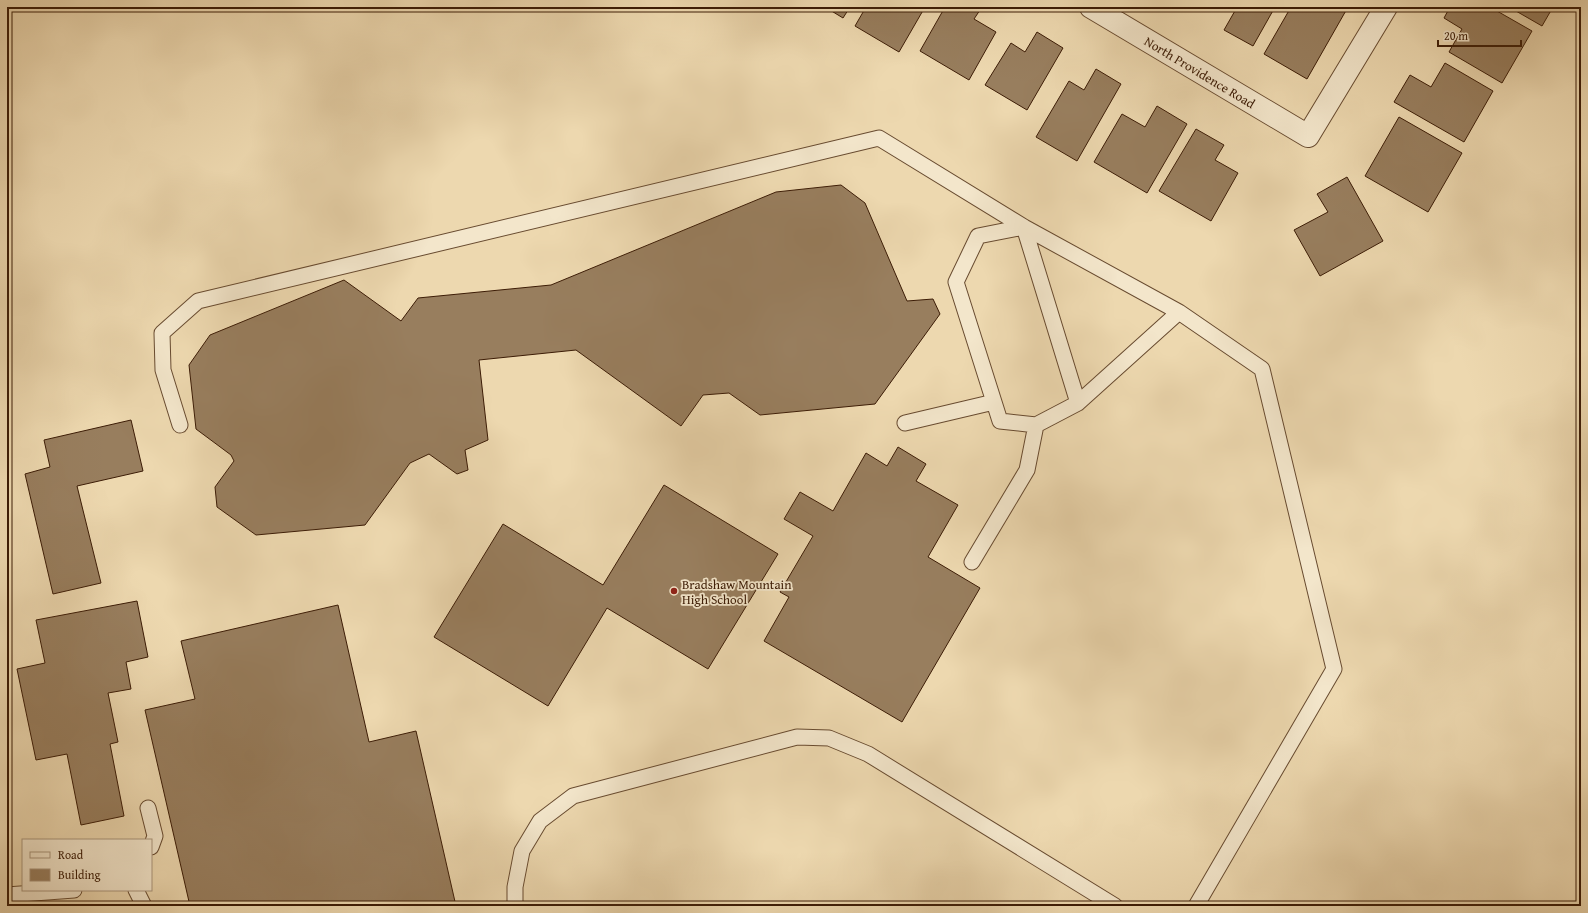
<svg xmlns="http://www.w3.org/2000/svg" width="1588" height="913" font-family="'Gentium Book Plus',serif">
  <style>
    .building { fill: #987e5e; stroke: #3c1c06 }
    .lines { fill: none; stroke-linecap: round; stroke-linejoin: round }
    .lane-casing { stroke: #684b30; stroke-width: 17 }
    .street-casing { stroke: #684b30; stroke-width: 24 }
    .lane { stroke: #f3e6cb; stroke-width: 15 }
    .street { stroke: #f3e6cb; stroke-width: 22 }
    .poi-dot { fill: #8f2418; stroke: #f3e6cb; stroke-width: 1.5 }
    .labels { text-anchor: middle; stroke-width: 3.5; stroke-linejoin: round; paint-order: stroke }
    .street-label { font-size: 13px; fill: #3c1c06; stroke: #f3e6cb }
    .poi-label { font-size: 13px; fill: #3c1c06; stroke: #f3e6cb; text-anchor: start }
  </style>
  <rect width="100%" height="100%" fill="#edd8af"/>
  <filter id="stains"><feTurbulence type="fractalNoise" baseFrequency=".005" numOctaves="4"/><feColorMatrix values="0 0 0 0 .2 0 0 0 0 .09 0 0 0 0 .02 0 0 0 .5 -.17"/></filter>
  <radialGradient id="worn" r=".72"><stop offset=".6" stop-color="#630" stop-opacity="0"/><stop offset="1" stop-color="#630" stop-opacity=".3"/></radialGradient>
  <path class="building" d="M825 7H850L843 18Z
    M866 7H925L899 52 855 26Z
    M945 7H982L974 19 996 32 969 80 920 51Z
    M1187 7H1195L1193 11Z
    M1232 7H1275L1253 46 1224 30 1236 9Z
    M1291 7H1348L1307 79 1264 54Z
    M1450 7H1490L1532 31 1502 83 1449 52 1462 29 1444 18Z
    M1509 7H1553L1542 26Z
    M1037 32 1063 48 1027 110 985 85 1011 43 1025 52Z
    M1445 63 1493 91 1464 142 1394 102 1410 75 1431 87Z
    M1096 69 1121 84 1077 161 1036 137 1069 81 1084 90Z
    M1157 106 1187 124 1147 193 1094 162 1122 114 1145 127Z
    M1399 117 1462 153 1428 212 1365 176Z
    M1196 129 1224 145 1215 160 1238 173 1211 221 1159 191Z
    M1347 177 1383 241 1320 276 1294 230 1328 212 1317 194Z
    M841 185 865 203 907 301 933 299 940 314 875 404 760 415 729 393 703 395 681 426 576 350 479 360 488 440 465 450 468 470 457 474 429 454 410 463 365 525 256 535 217 507 215 487 234 461 231 455 196 429 189 365 210 335 344 280 401 321 418 298 551 285 776 192Z
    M131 420 143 471 77 486 101 583 53 594 25 474 50 467 44 440Z
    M898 447 926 464 916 481 958 505 928 557 980 588 902 722 764 641 789 597 780 592 813 536 784 519 800 492 833 511 866 453 887 466Z
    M664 485 778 554 708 669 607 608 548 706 434 637 503 524 603 585Z
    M137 601 148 657 126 662 131 689 108 693 118 742 110 744 124 816 81 825 67 754 36 760 17 669 45 663 36 620Z
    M338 605 369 742 416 731 456 906H190L145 710 195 699 181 641Z"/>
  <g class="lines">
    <defs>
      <path id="lane" d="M1179 312 1078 403 1036 425 1000 421 956 282 978 236 1024 227 1179 312 1262 369 1334 669 1196 906
        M905 423 994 402
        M180 425 163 370 162 333 198 301 879 138 1024 227 1078 403
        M972 562 1027 470 1036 425
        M148 808 155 836 151 847
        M136 890 144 906
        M7 895 74 890
        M515 906V887L522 851 540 821 573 796 797 737 829 738 868 754 1115 906"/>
      <path id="street" d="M1091 7 1308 136 1386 7"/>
    </defs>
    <use href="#lane" class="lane-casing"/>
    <use href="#street" class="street-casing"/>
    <use href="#lane" class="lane"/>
    <use href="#street" class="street"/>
  </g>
  <circle class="poi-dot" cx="674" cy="591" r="4"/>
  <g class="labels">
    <g class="street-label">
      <text transform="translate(1200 72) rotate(31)" y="5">North Providence Road</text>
    </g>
    <g class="poi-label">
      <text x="682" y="589">Bradshaw Mountain<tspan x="682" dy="15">High School</tspan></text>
    </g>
  </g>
  <rect width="1588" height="913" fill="none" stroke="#edd8af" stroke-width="24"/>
  <rect x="8" y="8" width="1572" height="897" fill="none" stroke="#3c1c06" stroke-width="2"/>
  <rect x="12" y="12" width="1564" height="889" fill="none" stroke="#3c1c06"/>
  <rect x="22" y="839" width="130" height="52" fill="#f3e6cb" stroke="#aa957c"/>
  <rect x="30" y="852" width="20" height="6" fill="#f3e6cb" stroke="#aa957c"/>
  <text x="58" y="859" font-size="12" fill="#3c1c06">Road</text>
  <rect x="30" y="869" width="20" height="12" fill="#987e5e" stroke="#aa957c"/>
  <text x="58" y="879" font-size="12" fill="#3c1c06">Building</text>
  <path d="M1438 40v6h83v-6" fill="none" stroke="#3c1c06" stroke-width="2"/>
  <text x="1444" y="40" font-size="12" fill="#3c1c06" stroke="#f3e6cb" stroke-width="3" paint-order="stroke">20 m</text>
  <rect width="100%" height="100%" filter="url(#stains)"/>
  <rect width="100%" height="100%" fill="url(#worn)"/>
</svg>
